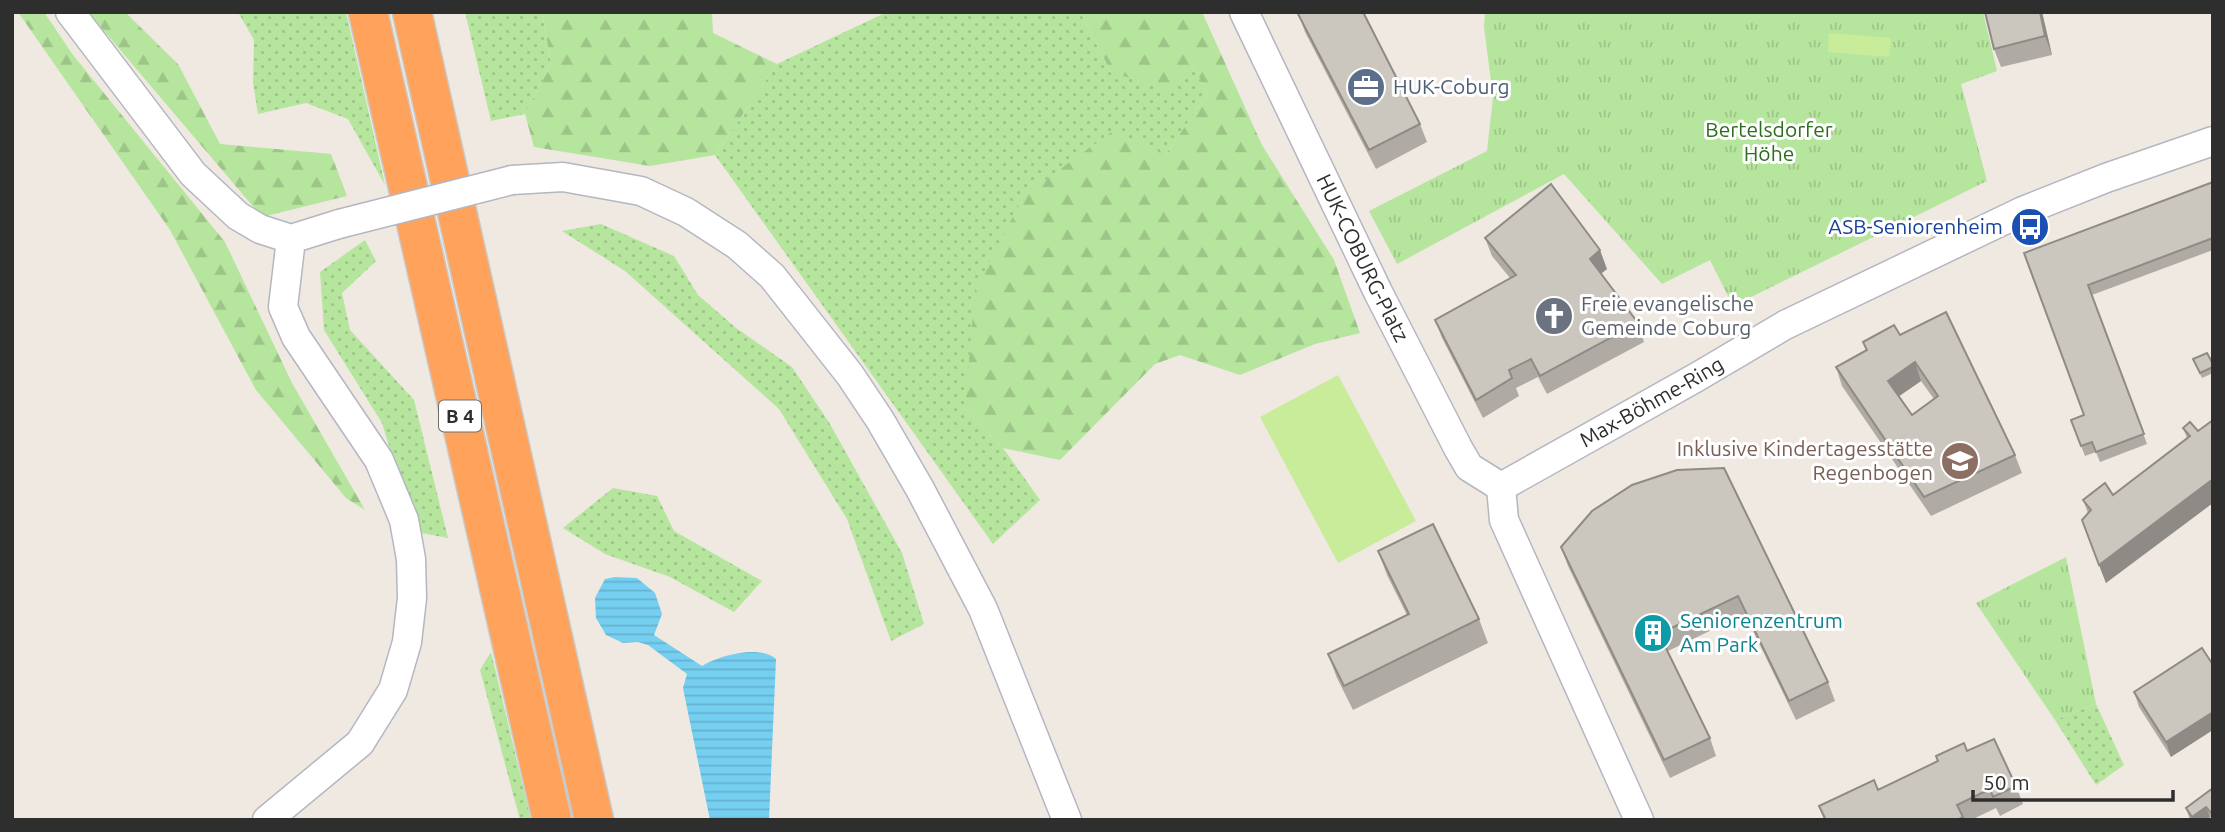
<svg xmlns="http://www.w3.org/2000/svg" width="2225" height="832" font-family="Ubuntu,sans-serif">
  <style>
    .grass { fill: url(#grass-dots) }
    .forest { fill: url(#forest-firs) }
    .park { fill: url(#park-tufts) }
    .pitch { fill: #c9ec9a }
    .water { fill: url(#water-rules) }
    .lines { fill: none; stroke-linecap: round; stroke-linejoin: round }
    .minor-casing { stroke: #b4b7c1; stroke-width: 31 }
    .highway-casing { stroke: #c9c9c9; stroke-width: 41 }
    .minor { stroke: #fff; stroke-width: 28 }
    .highway { stroke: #ffa35c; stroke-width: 38 }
    .minor-bridge-casing { stroke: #b4b7c1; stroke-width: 31; stroke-linecap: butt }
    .minor-bridge { stroke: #fff; stroke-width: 28 }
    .wall { fill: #afaba4; fill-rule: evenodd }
    .shaded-wall { fill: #8e8b86 }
    .building { fill: #cbc7bf; stroke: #8e8b86; stroke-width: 2; fill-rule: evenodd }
    .labels { text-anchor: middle; stroke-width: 6; stroke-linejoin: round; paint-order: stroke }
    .shield { fill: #fff; stroke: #6d6d6d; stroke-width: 2 }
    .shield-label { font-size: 19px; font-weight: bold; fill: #2e2e2e }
    .service-label { font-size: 21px; fill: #4e5e75; stroke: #fff; text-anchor: start }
    .park-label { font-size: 21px; fill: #2c6e1b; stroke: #fff }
    .transit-label { font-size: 21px; fill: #164399; stroke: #fff; text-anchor: end }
    .street-label { font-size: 21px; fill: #2e2e2e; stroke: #fff }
    .worship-label { font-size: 21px; fill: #5b616d; stroke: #fff; text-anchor: start }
    .education-label { font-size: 21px; fill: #785e54; stroke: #fff; text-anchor: end }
    .culture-label { font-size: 21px; fill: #0d838f; stroke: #fff; text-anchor: start }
  </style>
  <defs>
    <pattern id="grass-dots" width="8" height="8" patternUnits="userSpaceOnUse" patternTransform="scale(1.75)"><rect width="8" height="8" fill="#b6e59e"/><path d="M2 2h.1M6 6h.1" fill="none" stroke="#9dc588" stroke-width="1.8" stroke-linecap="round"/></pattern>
    <pattern id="forest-firs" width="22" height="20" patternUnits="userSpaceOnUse" patternTransform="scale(1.75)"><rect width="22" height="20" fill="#b6e59e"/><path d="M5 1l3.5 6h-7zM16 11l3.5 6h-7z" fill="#9dc588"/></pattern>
    <pattern id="park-tufts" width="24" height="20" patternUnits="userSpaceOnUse" patternTransform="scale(1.75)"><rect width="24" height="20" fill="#b6e59e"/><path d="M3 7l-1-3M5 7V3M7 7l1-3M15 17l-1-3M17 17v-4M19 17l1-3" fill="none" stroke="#9dc588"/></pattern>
    <pattern id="water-rules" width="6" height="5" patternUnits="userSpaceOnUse" patternTransform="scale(1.75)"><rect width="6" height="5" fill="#75cff0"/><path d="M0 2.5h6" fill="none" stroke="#66b2ce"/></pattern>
  </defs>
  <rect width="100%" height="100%" fill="#efe9e1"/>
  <path class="grass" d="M238 12H346L385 185 348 119 306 103 258 114 253 83 254 40Z
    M465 12H542L551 63 525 114 491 121Z
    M887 12H1080L1111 72 1192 65 1208 93 1166 154 965 409 1003 448 1040 500 993 544 715 155 777 64Z
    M601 224 674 256 698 295 736 328 792 367 830 424 902 553 924 624 891 641 847 519 779 409 625 271 562 231Z
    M365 240 376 261 342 293 350 330 414 400 448 538 416 532 382 423 324 330 320 272Z
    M613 488 657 496 674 531 762 581 734 612 670 577 605 554 563 528Z
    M491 652 531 820H520L480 670Z
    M2096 704 2124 765 2096 785 2055 720Z"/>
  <path class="forest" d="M18 12H44L73 55 225 242 292 383 365 510 346 498 256 390 170 230Z
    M88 12H125L178 64 220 144 331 154 347 196 262 217Z
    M542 12H712L713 33 777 64 715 155 650 166 534 147 525 114 551 63Z
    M1080 12H1202L1262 145 1334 260 1360 333 1315 344 1240 375 1180 355 1155 364 1060 460 1003 448 965 409 975 290 1024 195 1113 131 1166 154 1208 93 1192 65 1171 91 1111 72Z"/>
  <path class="park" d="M1485 12H1983L1997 71 1961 84 1987 181 1733 306 1710 260 1662 284 1564 174 1397 264 1369 211 1487 151 1493 97 1484 27Z
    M2066 557 2096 704 2055 720 1976 603Z"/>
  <path class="pitch" d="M1829 33 1891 38 1889 57 1828 52Z
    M1338 375 1416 521 1338 563 1260 417Z"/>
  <path class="water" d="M615 577 637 578 655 593 662 614 654 635 702 666C718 656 759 644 776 659L769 820H710L683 688 687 674 648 645 638 642 623 643 606 635 596 618 595 598 605 579Z"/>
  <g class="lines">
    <defs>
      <g id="minor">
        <path d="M70 12 193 174 238 216 260 229 291 239 339 224"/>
        <path id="s1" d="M1244 12 1378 292 1458 448 1469 467 1501 487"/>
        <path d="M512 180 563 177 641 191 686 212 737 245 772 276 850 375 880 420 920 489 983 609 1067 820"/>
        <path id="s2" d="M1501 487 1697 377 1785 325 2023 211 2106 178 2213 141"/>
        <path d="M1501 487 1504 520 1639 820"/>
        <path d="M267 820 360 743 393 690 407 642 412 598 411 559 404 520 379 460 296 337 283 307 291 239"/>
      </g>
      <path id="highway" d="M368 12 552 820
        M412 12 594 820"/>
    </defs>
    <use href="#minor" class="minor-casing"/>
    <use href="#highway" class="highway-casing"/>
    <use href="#minor" class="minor"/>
    <use href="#highway" class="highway"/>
    <defs>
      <path id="minor-bridge" d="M339 224 512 180"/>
    </defs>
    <use href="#minor-bridge" class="minor-bridge-casing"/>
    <use href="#minor-bridge" class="minor-bridge"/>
  </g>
  <path class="wall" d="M1298 12H1363L1420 124 1427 142 1376 169 1305 32Z
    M1985 12H2042L2052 55 2001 67 1994 49Z
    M2213 182V250L2092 295 2147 444 2100 462 2096 452 2085 456 2071 420 2084 415 2024 253Z
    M1485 238 1607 269 1601 274 1638 323 1644 342 1547 394 1538 377 1516 388 1519 396 1483 418 1442 338 1435 320 1510 278 1492 256Z
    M1900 335 2015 455 2022 473 1931 516 1842 386 1836 367 1866 351 1863 342ZM1921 381 1934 399 1912 415 1899 396Z
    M2195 364H2213V373L2202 378Z
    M2183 428 2198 431 2106 583 2082 520 2088 513 2083 500 2113 495 2187 438Z
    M1632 485 1828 682 1835 701 1796 720 1745 614 1668 651 1710 738 1716 756 1670 778 1568 566 1561 547Z
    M1378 551 1479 619 1488 643 1353 710 1337 678 1328 654 1407 615 1387 575Z
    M2202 648 2171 757 2139 707 2134 692Z
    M1967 751 2016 786 2023 804 2000 816 1996 808 1971 820H1824L1819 806 1878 790Z
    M2213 788V820L2210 817 2206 820H2190L2186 808Z"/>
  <path class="shaded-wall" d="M2040 12H2042L2052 55 2045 36Z
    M1600 250 1607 269 1596 277 1590 259Z
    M1915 362 1921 381 1895 399 1888 381Z
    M2213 479V503L2106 583 2099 565Z
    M2213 712V730L2171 757 2166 742Z
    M2206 807 2210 817 2206 820H2193L2192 817Z"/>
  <path class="building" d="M1363 12 1420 124 1369 150 1298 14 1300 12Z
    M1985 12H2040L2045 36 1994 49Z
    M2213 182V238L2088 285 2144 434 2096 452 2092 442 2081 446 2071 420 2084 415 2024 253Z
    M1551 184 1600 250 1590 259 1638 323 1540 376 1531 359 1509 370 1512 378 1476 400 1435 320 1516 275 1485 238Z
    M1946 312 2015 455 1924 497 1836 367 1867 350 1863 342 1894 325 1900 335ZM1915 362 1938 396 1912 415 1888 381Z
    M2207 353 2213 364V367L2200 373 2193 359Z
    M2213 420V479L2099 565 2082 520 2091 510 2083 500 2105 483 2113 495 2190 436 2183 428 2190 422 2198 431Z
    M1724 468 1828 682 1789 701 1738 596 1659 634 1710 738 1664 760 1561 547 1592 511 1632 485 1677 470Z
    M1433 524 1479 619 1344 686 1328 654 1409 614 1378 551Z
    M2202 648 2213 665V712L2166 742 2134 692Z
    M1994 739 2016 786 1993 797 1990 789 1957 805 1963 817 1957 820H1826L1819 806 1874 780 1878 790 1938 761 1936 756 1964 743 1967 751Z
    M2213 788V815L2206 807 2192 817 2186 808Z"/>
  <defs>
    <symbol id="office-disc" viewBox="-11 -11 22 22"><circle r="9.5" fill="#5c6f8a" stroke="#fff"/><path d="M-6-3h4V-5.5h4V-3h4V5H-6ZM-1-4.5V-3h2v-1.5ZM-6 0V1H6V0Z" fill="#fff"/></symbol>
    <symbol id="bus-disc" viewBox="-11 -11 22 22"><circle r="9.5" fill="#1a4fb4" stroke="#fff"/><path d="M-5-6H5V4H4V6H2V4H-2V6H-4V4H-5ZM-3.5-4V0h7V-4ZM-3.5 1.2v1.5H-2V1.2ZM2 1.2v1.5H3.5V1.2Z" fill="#fff"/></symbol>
    <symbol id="church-disc" viewBox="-11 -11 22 22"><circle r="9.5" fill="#6b7280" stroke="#fff"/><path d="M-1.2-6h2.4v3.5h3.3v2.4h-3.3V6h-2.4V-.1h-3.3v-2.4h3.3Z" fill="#fff"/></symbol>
    <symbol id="school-disc" viewBox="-11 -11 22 22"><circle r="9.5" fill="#8d6e63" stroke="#fff"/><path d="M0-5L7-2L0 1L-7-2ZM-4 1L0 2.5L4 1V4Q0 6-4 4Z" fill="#fff"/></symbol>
    <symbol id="building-disc" viewBox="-11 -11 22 22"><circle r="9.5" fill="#0f9aa8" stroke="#fff"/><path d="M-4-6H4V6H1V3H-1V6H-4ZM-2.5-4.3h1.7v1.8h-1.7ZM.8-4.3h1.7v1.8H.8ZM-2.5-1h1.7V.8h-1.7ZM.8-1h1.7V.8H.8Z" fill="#fff"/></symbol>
  </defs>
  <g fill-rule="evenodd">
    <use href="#office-disc" x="1344" y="65" width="44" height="44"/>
    <use href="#bus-disc" x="2008" y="205" width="44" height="44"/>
    <use href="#church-disc" x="1532" y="294" width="44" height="44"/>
    <use href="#school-disc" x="1938" y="439" width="44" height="44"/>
    <use href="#building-disc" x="1631" y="611" width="44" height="44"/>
  </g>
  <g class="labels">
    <rect class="shield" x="439" y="400.5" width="42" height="31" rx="5"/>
    <g class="shield-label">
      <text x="460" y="423">B 4</text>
    </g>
    <g class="service-label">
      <text x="1393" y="94">HUK-Coburg</text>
    </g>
    <g class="park-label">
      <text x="1769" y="137">Bertelsdorfer<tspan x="1769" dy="24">Höhe</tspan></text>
    </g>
    <g class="transit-label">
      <text x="2003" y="234">ASB-Seniorenheim</text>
    </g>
    <g class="street-label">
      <text dy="7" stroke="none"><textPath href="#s1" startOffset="273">HUK-COBURG-Platz</textPath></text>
      <text dy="7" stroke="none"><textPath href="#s2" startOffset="173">Max-Böhme-Ring</textPath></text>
    </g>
    <g class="worship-label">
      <text x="1581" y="311">Freie evangelische<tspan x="1581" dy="24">Gemeinde Coburg</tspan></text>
    </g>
    <g class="education-label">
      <text x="1933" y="456">Inklusive Kindertagesstätte<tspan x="1933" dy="24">Regenbogen</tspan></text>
    </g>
    <g class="culture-label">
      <text x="1680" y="628">Seniorenzentrum<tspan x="1680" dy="24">Am Park</tspan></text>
    </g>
  </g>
  <rect width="2225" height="832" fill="none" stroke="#2e2e2e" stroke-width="28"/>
  <path d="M1973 790v10h200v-10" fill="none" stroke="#2e2e2e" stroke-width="3.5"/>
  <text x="1983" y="790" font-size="21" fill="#2e2e2e" stroke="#ffffff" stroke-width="5" paint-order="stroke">50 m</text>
</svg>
